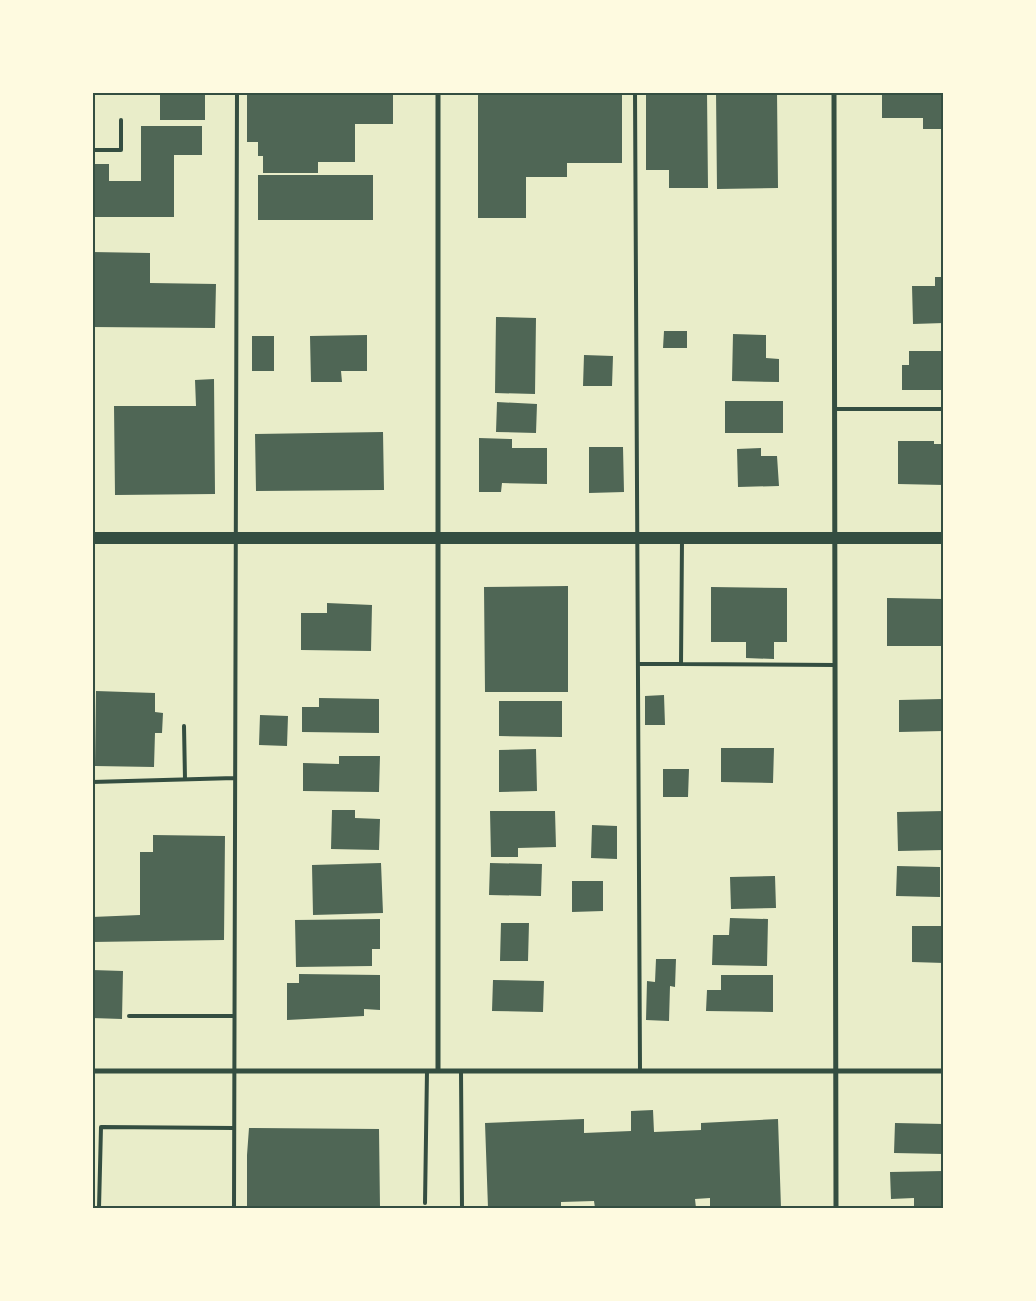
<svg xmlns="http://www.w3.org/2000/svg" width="1036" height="1301" font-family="'PT Sans Narrow',sans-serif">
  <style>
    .building { fill: #4f6655 }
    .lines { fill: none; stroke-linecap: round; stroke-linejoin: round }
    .service { stroke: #344e41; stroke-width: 4 }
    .minor { stroke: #344e41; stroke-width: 5 }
    .primary { stroke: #344e41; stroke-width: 12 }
    .neatline { fill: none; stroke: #344e41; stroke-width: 2 }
  </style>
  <rect width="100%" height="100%" fill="#e9edc9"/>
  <path class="building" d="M160 92H205V120H160Z
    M247 92H393V124H355V162H318V173H263V156H258V142H247Z
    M478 92H622V163H567V177H526V218H478Z
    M646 92H707L708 188H669V170H646Z
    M716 92H777L778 188 717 189Z
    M882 92H944V129H923V118H882Z
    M141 126H202V155H174V217H92V164H109V181H141Z
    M258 175H373V220H258Z
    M92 252 150 253V283L216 284 215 328 92 327Z
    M935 277H944V323L913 324 912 286H935Z
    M496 317 536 318 535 394 495 393Z
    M664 331H687V348H663Z
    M733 334 766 335V358L779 359V382L732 381Z
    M367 335V371H341L342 382H311L310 336Z
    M252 336H274V371H252Z
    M909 351H944V390H902V365H909Z
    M584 355 613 356 612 386H583Z
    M214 379 215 494 115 495 114 406H196L195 380Z
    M725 401H783V433H725Z
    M497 402 537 404 536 433 496 432Z
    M383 432 384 490 256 491 255 434Z
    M479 438 512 439V448H547V484L502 483 501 492H479Z
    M898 441H934V444H944V485L898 484Z
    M589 447H623L624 492 589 493Z
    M761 448V456H777L779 486 738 487 737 449Z
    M568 586V692H485L484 587Z
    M711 587 787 588V642H774V659L746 658V642H711Z
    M887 598 944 599V646H887Z
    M327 603 372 605 371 651 301 650V613H327Z
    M96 691 155 693V712L163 713 162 733H155L154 767 95 766Z
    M664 695 665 725H645V696Z
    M319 698 379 699V733L302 732V707H319Z
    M942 699 943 731 899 732V700Z
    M499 701H562V737L499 736Z
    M260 715 288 716 287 746 259 745Z
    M721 748H774L773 783 721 782Z
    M536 749 537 791 499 792V750Z
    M339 756H380L379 792 303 791V763L339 764Z
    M663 769H689L688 797H663Z
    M332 810H355V818L380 819 379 850 331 849Z
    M490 811H555L556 847 518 848V857H491Z
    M944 811V850L898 851 897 812Z
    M592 825 617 826V859L591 858Z
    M153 835 225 836 224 940 92 942V917L140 915V852H153Z
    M381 863 383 913 313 915 312 865Z
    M490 863 542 864 541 896 489 895Z
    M897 866 940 867V897L896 896Z
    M775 876 776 908 731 909 730 877Z
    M572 881H603V911L572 912Z
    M730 918 768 919 767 966 712 965 713 935H729Z
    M380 919V949H372V966L296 967 295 920Z
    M501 923H529L528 961H500Z
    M912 926H944V963L912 962Z
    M656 959H676L675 987 670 986 669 1021 646 1020 647 981 655 982Z
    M92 970 123 971 122 1019 92 1018Z
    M299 974 380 975V1010L364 1009V1016L287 1020V983H299Z
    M721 975H773V1012L706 1011 707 990H721Z
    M493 980 544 981 543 1012 492 1011Z
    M653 1110 654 1132 701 1130V1123L778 1119 781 1208H710V1198L695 1199 696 1208H595L594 1201 561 1202V1208H488L485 1123 584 1119V1133L631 1131V1111Z
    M895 1123 944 1124V1154L894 1153Z
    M249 1128 379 1129 380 1208H247V1155Z
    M944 1171V1208H914V1198L891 1199 890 1172Z"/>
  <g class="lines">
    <path class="service" d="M635 92 640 1071
      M92 150H121V120
      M835 409H944
      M682 540 681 664 835 665
      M638 664H681
      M184 726 185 779
      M92 782 235 778
      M129 1016H234
      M461 1071 462 1208
      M425 1203 427 1071
      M99 1208 101 1127 234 1128
      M234 1208 237 92"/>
    <path class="minor" d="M438 92V1071
      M834 92 836 1208
      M92 1071H944"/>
    <path class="primary" d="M92 538H944"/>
  </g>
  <rect width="1036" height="1301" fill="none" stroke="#fefae0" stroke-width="188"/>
  <rect x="94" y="94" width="848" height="1113" class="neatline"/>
</svg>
